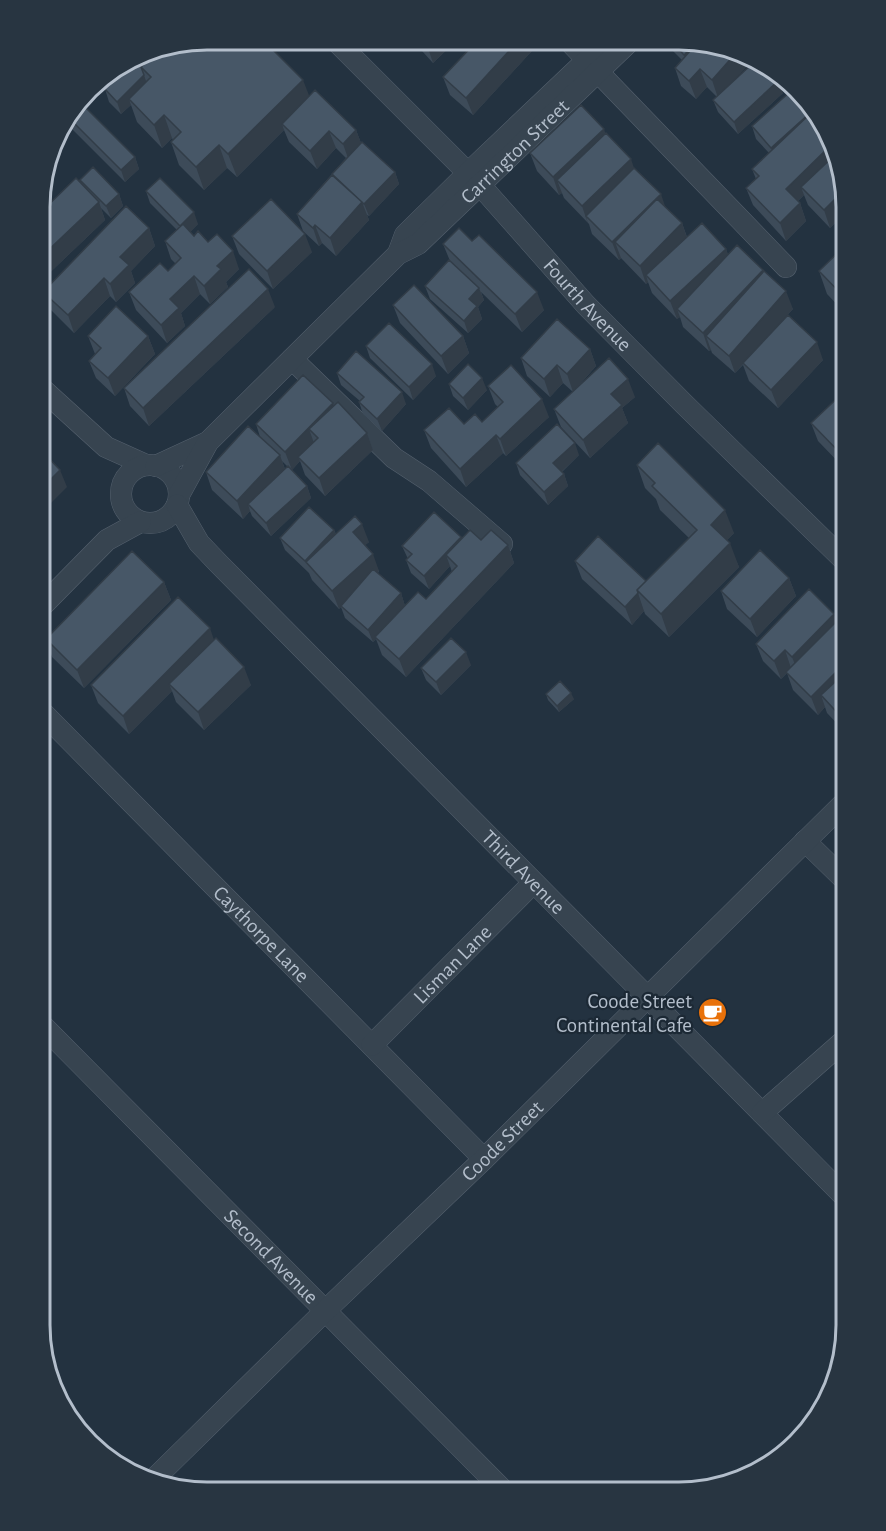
<svg xmlns="http://www.w3.org/2000/svg" width="886" height="1531" font-family="'Alegreya Sans',sans-serif">
  <style>
    .lines { fill: none; stroke-linecap: round; stroke-linejoin: round }
    .minor-casing { stroke: #55616e; stroke-width: 22 }
    .minor { stroke: #374450; stroke-width: 21 }
    .wall { fill: #3d4b59; fill-rule: evenodd }
    .shaded-wall { fill: #323d48 }
    .building { fill: #475767; stroke: #323d48; stroke-width: 1.5 }
    .labels { text-anchor: middle; stroke-width: 4.5; stroke-linejoin: round; paint-order: stroke }
    .street-label { font-size: 21px; fill: #b3becb; stroke: #1c2935 }
    .poi-label { font-size: 21px; fill: #b3becb; stroke: #1c2935; text-anchor: end }
    .rim { fill: none; stroke: #b3becb; stroke-width: 3 }
  </style>
  <rect width="100%" height="100%" fill="#233240"/>
  <g class="lines">
    <defs>
      <g id="minor">
        <path id="s1" d="M335 40 480 185 586 305 684 404 847 563"/>
        <path d="M569 41 587 60"/>
        <path d="M598 72 786 267"/>
        <path d="M398 254 405 235 468 173 606 42"/>
        <path d="M292 359 394 458 429 481 502 544"/>
        <path d="M40 387 106 447 146 465"/>
        <circle cx="150" cy="494" r="29"/>
        <path d="M156 466 208 442"/>
        <path id="s2" d="M179 495 208 442 398 254 418 244 629 42"/>
        <path id="s3" d="M177 505 199 543 219 564 847 1199"/>
        <path d="M40 608 107 540 140 522"/>
        <path id="s4" d="M40 710 484 1159"/>
        <path d="M805 841 847 882"/>
        <path id="s5" d="M39 1022 504 1491"/>
        <path id="s6" d="M372 1045 533 883"/>
        <path d="M762 1113 847 1038"/>
        <path id="s7" d="M155 1478 326 1310 484 1159 847 800"/>
      </g>
    </defs>
    <use href="#minor" class="minor-casing"/>
    <use href="#minor" class="minor"/>
  </g>
  <path class="wall" d="M412 40 456 41 433 63Z
    M477 41H541L473 115 450 95 443 77Z
    M668 42H712L751 62 732 82 783 93 738 134 718 112 713 100 717 97 707 87 696 99 681 86 675 68 682 60 670 48Z
    M148 60 309 96 356 130 361 143 395 172 399 184 369 216 367 215 369 220 336 256 322 243 319 246 303 231 297 214 346 158 336 148 317 169 289 142 284 130 237 177 227 168 204 190 179 165 171 142 173 140 172 138 162 148 137 122 131 105 121 114 109 102 105 89Z
    M80 102 135 157 139 169 125 182 71 128 67 118Z
    M752 126 847 207V221L844 214 830 228 808 205 804 195 798 201 800 203 806 221 786 241 753 205 746 188 756 179 752 169 769 153 756 139Z
    M605 134 665 207 682 223 687 237 726 249 728 255 763 270 793 309 781 322 823 360 778 408 749 381 743 365 735 373 712 353 711 350 709 351 683 327 680 317 677 319 652 293 648 282 646 284 621 258 619 260 592 234 589 224 564 198 562 193 559 195 537 171 530 153Z
    M80 180 119 194 123 206 111 218 101 208 105 220 40 282V213L82 185Z
    M146 191 198 224 190 232 194 236 208 242 239 269 226 282 228 287 210 304 200 294 181 313 185 326 167 343 136 310 129 292 168 271 176 264 171 259 165 241 177 230 150 203Z
    M149 228 155 246 131 271 135 283 116 302 110 296 74 333 50 309 43 292Z
    M232 236 312 252 273 289 239 254Z
    M443 244 544 310 522 332 481 292 484 300 478 307 482 319 468 333 430 299 425 286 450 261Z
    M847 244V315L827 294 819 271Z
    M393 305 463 336 469 353 448 374 400 323Z
    M275 307 149 426 130 406 124 388Z
    M88 336H148L155 354 115 396 96 378 89 361 95 354Z
    M366 346 436 376 413 400 370 358Z
    M590 349 596 366 576 389 635 397 622 408 628 423 590 458 561 427 554 409 573 392 563 383 550 397 527 376 521 358Z
    M337 373 406 404 382 431 363 414 359 402 360 401 341 385Z
    M449 384 487 390 468 410 453 396Z
    M488 386 549 417 506 456 503 453 466 487 431 448 424 430 482 422 498 407 495 404Z
    M847 389V475L845 469 818 441 811 423Z
    M334 406 367 433 373 450 325 496 305 475 300 461 292 470 307 486 311 498 271 536 252 516 250 511 243 519 212 490 206 472 260 437 256 424ZM282 461 288 467 285 469Z
    M579 455 562 472 564 474 568 486 548 505 520 475 516 463Z
    M637 465 734 533 727 540 739 567 669 637 645 614 644 611 632 625 582 579 575 561 646 581 689 538 660 510 656 499 645 488Z
    M334 530 336 534 369 542 365 545 379 571 378 573 401 593 405 606 426 599 452 572 450 566 429 589 411 573 406 560 408 559 402 546 462 539 481 540 508 545 514 563 406 677 382 655 376 639 373 642 345 618 341 607 339 609 312 580 309 573 285 550 280 538Z
    M789 578 796 596 757 637 727 609 721 591Z
    M164 582 171 600 84 688 52 657 46 639Z
    M837 621 847 629V734L827 713 825 707 818 715 793 690 787 673 781 679 763 661 756 644Z
    M214 640 251 685 204 730 176 702 172 691 129 734 98 703 91 685Z
    M471 665 441 695 426 680 421 668Z
    M546 694 574 699 559 712 548 700Z"/>
  <path class="shaded-wall" d="M431 40 456 41 433 63 427 45Z
    M518 41H541L473 115 466 98Z
    M697 42 688 67 684 55Z
    M735 54 751 62 718 98 712 80Z
    M118 67 90 95 88 91 96 81Z
    M700 69 707 87 696 99 689 81Z
    M144 75 148 87 129 99 131 105 121 114 117 102Z
    M303 80 312 103 282 124 284 130 237 177 228 154Z
    M779 80 783 93 738 134 734 122Z
    M811 112 816 124 776 160 771 148Z
    M164 115 172 138 162 148 154 125Z
    M604 129 610 147 557 180 562 193 559 195 553 177Z
    M356 130 363 148 349 161 343 144Z
    M329 131 336 148 317 169 310 151Z
    M55 138 60 152 47 165Z
    M832 144 838 153 801 187 804 195 792 206 786 189Z
    M219 145 227 168 204 190 196 167Z
    M135 157 139 169 125 182 121 170Z
    M631 159 637 177 586 216 588 224 582 206Z
    M395 172 399 184 369 216 364 204Z
    M844 190 847 207 843 211 844 214 830 228 824 210Z
    M119 194 123 206 111 218 106 206Z
    M661 194 667 212 615 242 621 258 619 260 612 242Z
    M99 202 105 220 40 282V258Z
    M362 202 369 220 336 256 330 238Z
    M800 203 806 221 786 241 780 223Z
    M194 212 198 224 185 238 180 226Z
    M682 223 688 241 646 275 648 282 646 284 640 266Z
    M315 225 322 243 319 246 313 228Z
    M149 228 155 246 131 271 135 283 116 302 110 284 120 257Z
    M305 234 312 252 273 289 267 271Z
    M726 249 733 267 677 309 680 317 677 319 670 301Z
    M233 251 239 269 226 282 228 287 210 304 204 286 217 266Z
    M763 270 770 288 706 336 711 350 709 351 703 333Z
    M194 276 200 294 181 313 185 326 167 343 161 325 170 299Z
    M104 278 110 296 74 333 68 315Z
    M479 288 484 300 478 307 482 319 468 333 464 321 469 299Z
    M268 289 275 307 149 426 143 408Z
    M786 291 793 309 735 373 729 356Z
    M537 292 544 310 522 332 515 314Z
    M148 336 155 354 115 396 108 378Z
    M463 336 469 353 448 374 441 356Z
    M817 342 823 360 778 408 771 390Z
    M590 349 596 366 573 392 567 374Z
    M432 364 436 376 413 400 409 387Z
    M557 365 563 383 550 397 544 379Z
    M482 378 487 390 468 410 463 398Z
    M628 379 635 397 622 408 628 423 590 458 583 440 611 394Z
    M402 392 406 404 382 431 377 419Z
    M542 399 549 417 506 456 500 439Z
    M333 403 339 421 318 438 309 429 315 446 298 457 300 461 292 470 285 452Z
    M367 433 373 450 325 496 319 478Z
    M496 435 503 453 466 487 460 469Z
    M575 443 579 455 558 475 553 463Z
    M847 452V468L843 456Z
    M280 455 286 473 248 504 250 511 243 519 237 501Z
    M60 470 67 487 40 514V490Z
    M564 474 568 486 548 505 544 492Z
    M307 486 311 498 271 536 266 523Z
    M725 510 734 533 720 548 711 525Z
    M362 524 369 542 360 550 353 532Z
    M334 530 339 542 305 561Z
    M461 537 465 549 446 555 450 566 429 589 424 576Z
    M730 543 739 567 669 637 661 614Z
    M508 545 514 563 406 677 399 659Z
    M373 554 379 571 339 609 332 591Z
    M789 578 796 596 757 637 750 619Z
    M164 582 171 600 84 688 77 670Z
    M401 593 405 606 373 642 368 630Z
    M638 593 644 611 632 625 625 607Z
    M834 614 841 632 799 675 792 657Z
    M210 628 216 646 169 684 172 691 129 734 123 716Z
    M785 650 791 668 781 679 774 661Z
    M466 652 471 665 441 695 436 682Z
    M847 661V685L821 695 825 707 818 715 811 697Z
    M244 667 251 685 204 730 198 712Z
    M571 693 574 699 559 712 557 706Z"/>
  <path class="building" d="M207 39H262L303 80 228 154 219 145 196 167 171 142 181 132 164 115 154 125 129 99 151 77 141 67 160 48Z
    M423 40H431L427 45Z
    M477 41H518L466 98 443 77Z
    M672 42H697L684 55Z
    M698 42H712L735 54 712 80 700 69 689 81 675 68Z
    M141 53 148 60 141 67 144 75 117 102 105 89Z
    M753 63 770 71 779 80 734 122 713 100Z
    M315 90 356 130 343 144 329 131 310 151 282 124Z
    M792 90 811 112 771 148 752 126Z
    M80 102 135 157 121 170 68 117Z
    M581 105 604 129 553 177 530 153Z
    M811 113 832 144 786 189 800 203 780 223 746 188 759 176 752 169Z
    M606 133 631 159 582 206 557 180Z
    M362 142 395 172 364 204 332 174Z
    M838 152 844 190 824 210 801 187Z
    M93 167 119 194 106 206 80 180Z
    M634 168 661 194 612 242 586 216Z
    M332 175 362 202 330 238 315 225 313 228 297 214Z
    M76 178 99 202 40 258V213Z
    M160 178 194 212 180 226 146 191Z
    M271 199 305 234 267 271 232 236Z
    M657 199 682 223 640 266 615 242Z
    M126 206 149 228 120 257 129 265 110 284 104 278 68 315 43 292Z
    M847 207V215L843 211Z
    M702 223 726 249 670 301 646 275Z
    M183 224 194 236 198 231 208 242 217 234 233 251 217 266 221 269 204 286 194 276 170 299 179 308 161 325 129 292 160 263 168 271 181 258 165 241Z
    M459 228 472 241 479 235 537 292 515 314 443 244Z
    M847 244V300L819 271Z
    M737 245 763 270 703 333 677 309Z
    M449 260 479 288 469 299 477 306 464 321 425 286Z
    M249 269 268 289 143 408 124 388Z
    M764 271 786 291 729 356 706 336Z
    M414 285 463 336 441 356 393 305Z
    M116 306 148 336 108 378 89 361 101 348 88 336Z
    M788 315 817 342 771 390 743 363Z
    M557 319 590 349 567 374 557 365 544 379 521 358Z
    M389 323 432 364 409 387 366 346Z
    M356 351 402 392 377 419 359 402 364 397 337 373Z
    M609 358 628 379 611 394 622 405 583 440 554 409Z
    M468 364 482 378 463 398 449 384Z
    M511 365 542 399 500 439 496 435 460 469 424 430 449 408 464 424 475 414 482 422 503 402 488 386Z
    M303 375 333 403 285 452 256 424Z
    M847 389V452L843 456 811 423Z
    M338 402 367 433 319 478 298 457 318 438 309 429Z
    M557 424 575 443 553 463 564 474 544 492 516 463Z
    M248 426 280 455 237 501 206 472Z
    M658 443 725 510 711 525 730 543 661 614 637 590 697 530 652 486 655 483 637 465Z
    M40 449 60 470 40 490Z
    M288 466 307 486 266 523 248 504Z
    M309 507 334 530 305 561 280 538Z
    M434 512 461 537 424 576 406 560 412 554 402 546Z
    M355 516 362 524 353 532 373 554 332 591 306 562Z
    M470 530 481 540 491 530 508 545 399 659 375 637 418 592 426 599 457 566 446 555Z
    M598 536 646 581 637 590 638 593 625 607 575 561Z
    M760 550 789 578 750 619 721 591Z
    M132 551 164 582 77 670 46 639Z
    M373 569 401 593 368 630 341 606Z
    M809 589 834 614 792 657 785 650 774 661 756 644Z
    M178 597 210 628 123 716 91 685Z
    M838 620 847 629V661L811 697 786 672Z
    M216 638 244 667 198 712 169 684Z
    M451 638 466 652 436 682 421 668Z
    M847 671V718L844 720 821 695Z
    M560 681 571 693 557 706 546 694Z"/>
  <defs>
    <symbol id="cafe-disc" viewBox="-11 -11 22 22"><circle r="9.5" fill="#e8710a" stroke="#1c2935"/><path d="M-5.5-4.5H6V0H3Q3 3.5 0 3.5H-2.5Q-5.5 3.5-5.5 0ZM3-3.2v2h1.7v-2ZM-6 4.5H4V6H-6Z" fill="#fff"/></symbol>
  </defs>
  <g fill-rule="evenodd">
    <use href="#cafe-disc" x="696" y="996" width="33" height="33"/>
  </g>
  <g class="labels">
    <g class="street-label">
      <text dy="7" stroke="none"><textPath href="#s2" startOffset="484">Carrington Street</textPath></text>
      <text dy="7" stroke="none"><textPath href="#s1" startOffset="366">Fourth Avenue</textPath></text>
      <text dy="7" stroke="none"><textPath href="#s3" startOffset="506">Third Avenue</textPath></text>
      <text dy="7" stroke="none"><textPath href="#s4" startOffset="315">Caythorpe Lane</textPath></text>
      <text dy="7" stroke="none"><textPath href="#s6" startOffset="114">Lisman Lane</textPath></text>
      <text dy="7" stroke="none"><textPath href="#s7" startOffset="484">Coode Street</textPath></text>
      <text dy="7" stroke="none"><textPath href="#s5" startOffset="330">Second Avenue</textPath></text>
    </g>
    <g class="poi-label">
      <text x="692" y="1008">Coode Street<tspan x="692" dy="24">Continental Cafe</tspan></text>
    </g>
  </g>
  <path d="M0 0H886V1531H0ZM207 50H679A157 157 0 0 1 836 207V1325A157 157 0 0 1 679 1482H207A157 157 0 0 1 50 1325V207A157 157 0 0 1 207 50Z" fill="#283541" fill-rule="evenodd"/>
  <path class="rim" d="M207 50H679A157 157 0 0 1 836 207V1325A157 157 0 0 1 679 1482H207A157 157 0 0 1 50 1325V207A157 157 0 0 1 207 50Z"/>
</svg>
